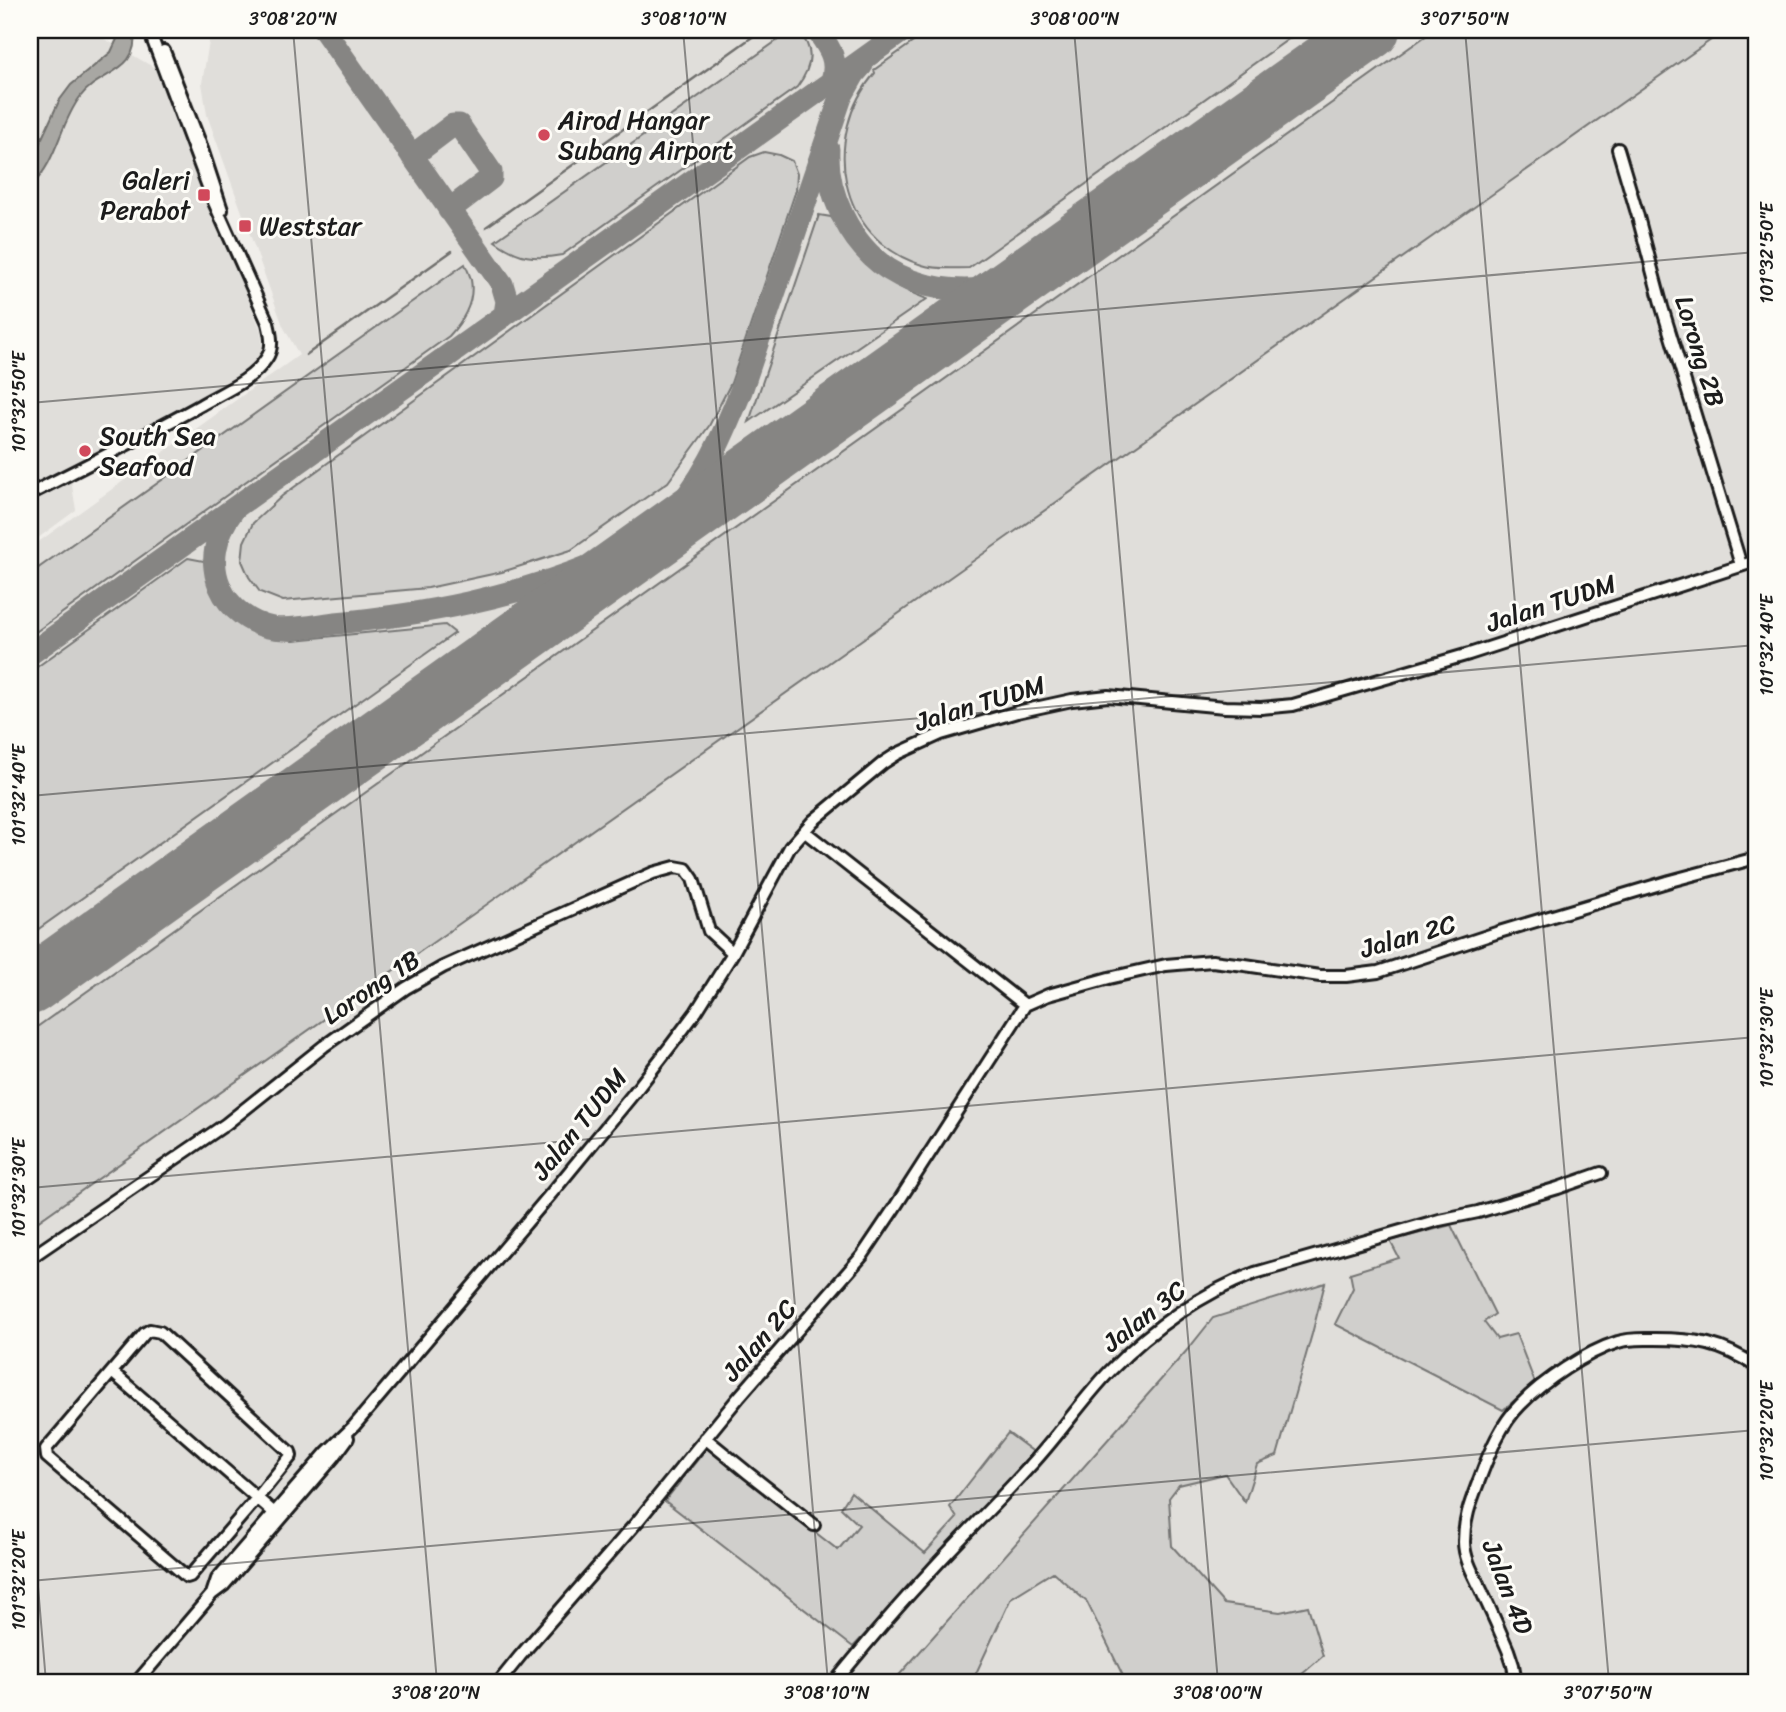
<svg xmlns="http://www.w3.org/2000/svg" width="1786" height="1712" font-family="Sriracha,sans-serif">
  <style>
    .built { fill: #e0deda }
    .green { fill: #d0cfcc; stroke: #767674; stroke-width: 2 }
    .water { fill: #a8a7a3; stroke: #706f6d; stroke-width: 2 }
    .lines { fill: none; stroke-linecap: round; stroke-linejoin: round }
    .stream { stroke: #706f6d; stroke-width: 2.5 }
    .taxiway { stroke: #868583; stroke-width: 23 }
    .runway { stroke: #868583; stroke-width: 58 }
    .minor-casing { stroke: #1c1c1c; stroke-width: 16 }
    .minor { stroke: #fdfcf7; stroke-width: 10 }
    .ticks { fill: none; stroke: #1c1c1c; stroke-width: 2; stroke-opacity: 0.45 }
    .poi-dot { fill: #d1495b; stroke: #fdfcf7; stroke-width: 2.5 }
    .labels { text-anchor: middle; stroke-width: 6; stroke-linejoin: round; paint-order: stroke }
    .poi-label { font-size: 26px; fill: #1c1c1c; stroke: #fdfcf7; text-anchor: start }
    .street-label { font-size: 26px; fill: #1c1c1c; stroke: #fdfcf7 }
    .neatline { fill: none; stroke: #1c1c1c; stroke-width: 2.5 }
    .ticks-label { font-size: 18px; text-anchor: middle; fill: #1c1c1c }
  </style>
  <rect width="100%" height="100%" fill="#f0eeea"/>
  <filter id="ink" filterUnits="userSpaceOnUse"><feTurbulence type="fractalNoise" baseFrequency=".0143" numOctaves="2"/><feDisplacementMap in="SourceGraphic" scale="14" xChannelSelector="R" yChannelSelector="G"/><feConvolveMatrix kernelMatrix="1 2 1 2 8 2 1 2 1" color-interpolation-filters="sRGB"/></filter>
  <g filter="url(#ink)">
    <path class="built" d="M30 30H98L101 37 155 68 261 331 263 349 250 368 156 430 70 473 76 510 30 544Z
      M211 30H1756V1682H30V548L299 355 283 326 207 115 202 83Z"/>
    <path class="green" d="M792 30H797C800 34 805 39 807 44 814 59 806 75 797 87L562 255C535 260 518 258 495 241Z
      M930 30H1301L969 268C954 268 937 270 922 265 837 239 821 136 875 73L874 70Z
      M1434 30H1725L30 1227V1032Z
      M764 152 779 155 792 161 797 174 796 190 731 383 709 426 668 482 571 550 502 572 428 588 283 601 260 592 249 577 242 561 244 542 253 523 282 496 750 157Z
      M819 215 831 217C849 244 868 268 896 285 905 291 917 295 927 299L749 422Z
      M465 264C467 269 470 275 471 280 475 302 463 321 449 336L30 636V574Z
      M188 558 204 561C205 568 206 576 208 582 221 620 256 639 294 640L445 625 455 633 30 935V672Z
      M1451 1225 1495 1314 1484 1322 1497 1339 1516 1334 1535 1383 1503 1410 1335 1324 1353 1288 1350 1273 1399 1258 1390 1241Z
      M1325 1283 1312 1334 1277 1456 1257 1464 1245 1502 1225 1474 1179 1485 1169 1498 1172 1546 1224 1604 1280 1612 1308 1606 1323 1656 1293 1682H1126L1087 1602 1053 1572 1011 1598 972 1682H893L1189 1348 1213 1318Z
      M1008 1433 1035 1453 853 1647 665 1501 707 1448 838 1550 859 1525 841 1508 851 1492 925 1553 957 1518 950 1507Z"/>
    <path class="water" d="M117 30H134C140 73 100 70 80 97 59 125 58 161 30 187V164L59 101 71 85 111 52 117 39Z"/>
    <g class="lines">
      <path class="stream" d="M486 227 762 30
        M306 355 452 251"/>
      <path class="taxiway" d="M324 30 502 284 507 301 505 314
        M817 30C828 46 839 59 832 80
        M828 149C826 194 850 244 888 269 917 288 962 295 996 286 1013 282 1028 272 1044 263
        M412 156 453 125H459L491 172V178L449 210
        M232 512C216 533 209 562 220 587 229 608 250 624 273 628 289 631 319 625 336 623 426 614 511 598 595 564 629 550 661 530 694 512
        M665 522C703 483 721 440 741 391L841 97 854 74 862 65
        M30 654 904 30"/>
      <path class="runway" d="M30 986 1371 30"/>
      <defs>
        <path id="minor" d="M164 51 200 143 222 210
          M1618 149 1637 213 1662 307 1741 565
          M30 494C87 465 145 436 201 405 223 392 252 381 266 359 274 348 271 335 268 323L213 200 149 30
          M804 831 1025 1005
          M30 1258 226 1124 324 1046 406 988 443 967 653 873 675 867 686 869 693 879 709 931 733 953
          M150 1330 160 1332 290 1452 291 1456 258 1497 190 1576 187 1577 47 1457 46 1449 145 1333Z
          M112 1372 279 1517
          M705 1438 748 1473 814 1525
          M212 1594 217 1579 327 1452 354 1426 560 1183 634 1093 672 1044 696 1012 733 953 790 847 813 821 883 763 897 754 941 734 1017 712 1072 700 1108 696 1225 707 1261 708 1293 705 1469 654 1756 561
          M137 1682 212 1594 224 1585 334 1457 348 1438
          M499 1682 520 1656 637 1522 739 1397 862 1256 893 1210 1025 1005 1048 995 1109 978 1166 965 1212 961 1245 965 1320 976H1346L1378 972 1499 932 1670 881 1756 858
          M835 1682C865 1645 896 1608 929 1573 962 1536 998 1502 1031 1465 1059 1435 1082 1400 1110 1371 1151 1329 1200 1294 1255 1273L1439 1220 1478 1212 1558 1188 1601 1173
          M1516 1682 1513 1665 1508 1650C1500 1631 1491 1611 1482 1592 1475 1577 1464 1559 1464 1542 1464 1516 1472 1499 1481 1475 1490 1451 1501 1424 1520 1405 1543 1381 1586 1352 1618 1342 1629 1338 1643 1339 1655 1339 1696 1339 1721 1343 1756 1366"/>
      </defs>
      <use href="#minor" class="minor-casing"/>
      <use href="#minor" class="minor"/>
    </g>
  </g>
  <path class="ticks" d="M293 30 437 1682M683 30 828 1682M1074 30 1218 1682M1465 30 1609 1682M30 403 1756 252M30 796 1756 645M30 1188 1756 1037M30 1491 46 1682M30 1581 1756 1430"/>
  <g class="poi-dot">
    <circle cx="544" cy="135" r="7"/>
    <rect x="197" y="188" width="14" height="14" rx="3.5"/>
    <rect x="238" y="219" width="14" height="14" rx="3.5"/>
    <circle cx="85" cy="451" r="7"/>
  </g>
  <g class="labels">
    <g class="poi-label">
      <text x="558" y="129">Airod Hangar<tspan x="558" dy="30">Subang Airport</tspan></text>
      <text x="190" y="189" text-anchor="end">Galeri<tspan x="190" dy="30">Perabot</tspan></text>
      <text x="259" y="235">Weststar</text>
      <text x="99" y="445">South Sea<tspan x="99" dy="30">Seafood</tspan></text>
    </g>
    <g class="street-label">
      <text transform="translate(1700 351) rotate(73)" y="9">Lorong 2B</text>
      <text transform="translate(1551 603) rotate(-18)" y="9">Jalan TUDM</text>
      <text transform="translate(980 703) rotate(-17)" y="9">Jalan TUDM</text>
      <text transform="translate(1408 936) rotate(-16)" y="9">Jalan 2C</text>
      <text transform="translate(371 987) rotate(-34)" y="9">Lorong 1B</text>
      <text transform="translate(579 1124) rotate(-51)" y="9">Jalan TUDM</text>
      <text transform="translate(1144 1316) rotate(-38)" y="9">Jalan 3C</text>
      <text transform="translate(759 1340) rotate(-49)" y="9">Jalan 2C</text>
      <text transform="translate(1508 1587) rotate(69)" y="9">Jalan 4D</text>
    </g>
  </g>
  <rect width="1786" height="1712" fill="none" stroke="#fdfcf7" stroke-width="77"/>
  <rect x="38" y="38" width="1710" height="1636" class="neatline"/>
  <g class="ticks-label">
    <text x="293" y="25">3°08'20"N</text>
    <text x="684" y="25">3°08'10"N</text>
    <text x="1075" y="25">3°08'00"N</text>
    <text x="1465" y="25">3°07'50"N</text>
    <text transform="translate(1767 253) rotate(-90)" y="6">101°32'50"E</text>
    <text transform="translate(19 402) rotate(-90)" y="6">101°32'50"E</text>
    <text transform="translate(1767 645) rotate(-90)" y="6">101°32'40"E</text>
    <text transform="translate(19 795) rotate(-90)" y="6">101°32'40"E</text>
    <text transform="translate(1767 1038) rotate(-90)" y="6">101°32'30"E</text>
    <text transform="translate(19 1188) rotate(-90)" y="6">101°32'30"E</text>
    <text transform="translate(1767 1431) rotate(-90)" y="6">101°32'20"E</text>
    <text transform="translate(19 1580) rotate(-90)" y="6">101°32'20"E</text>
    <text x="436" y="1699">3°08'20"N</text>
    <text x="827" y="1699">3°08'10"N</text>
    <text x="1218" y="1699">3°08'00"N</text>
    <text x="1608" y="1699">3°07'50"N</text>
  </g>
</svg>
